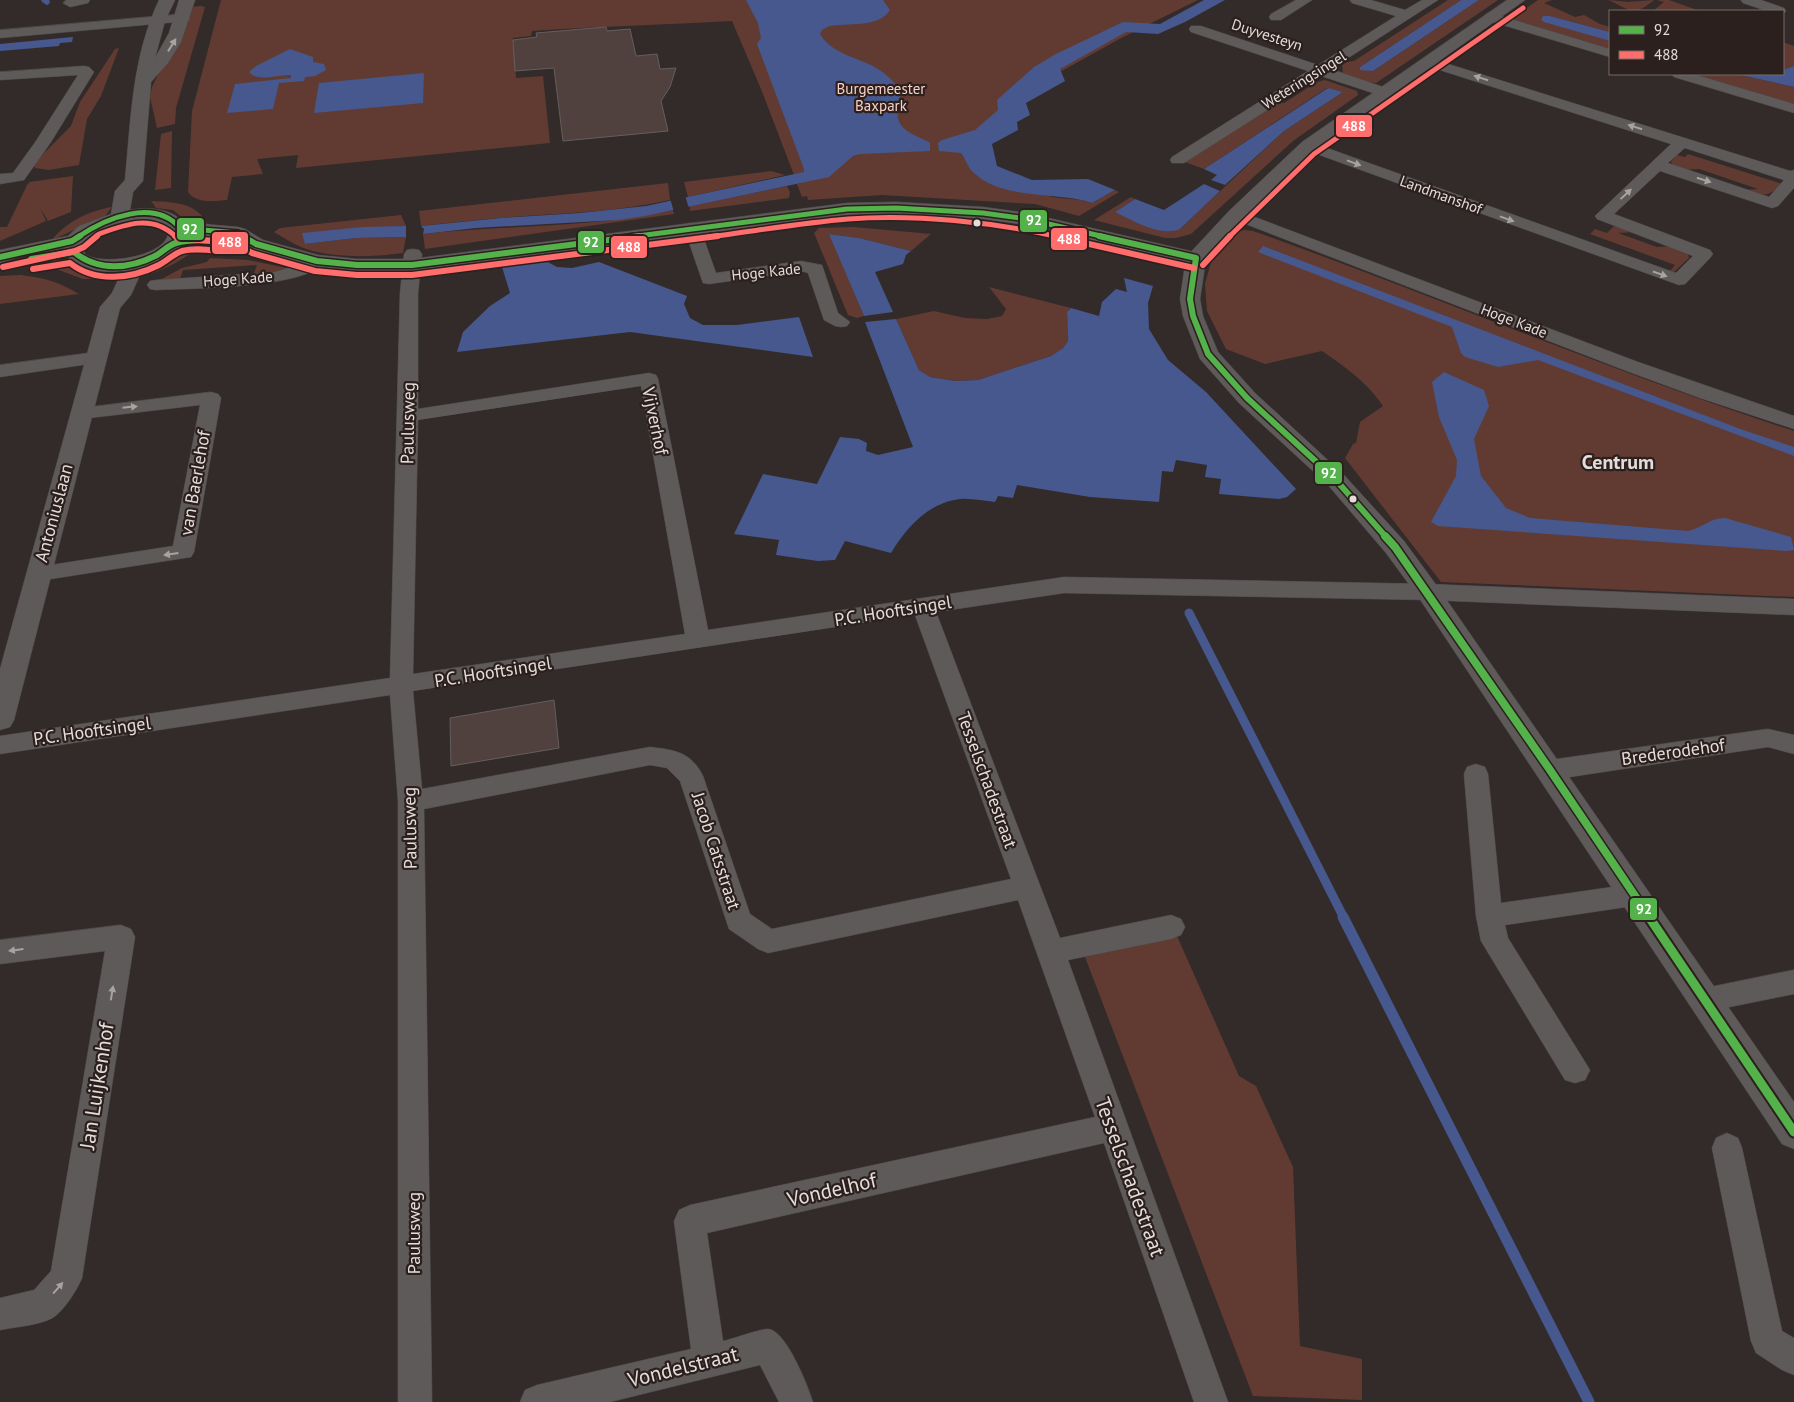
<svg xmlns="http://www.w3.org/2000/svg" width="1794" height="1402" font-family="'PT Sans',sans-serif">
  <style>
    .green { fill: #613b32 }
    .water { fill: #46588e }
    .pier { fill: #322b2a }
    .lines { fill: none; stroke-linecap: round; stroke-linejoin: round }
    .stream-far2 { stroke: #46588e; stroke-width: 5.5 }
    .stream-far1 { stroke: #46588e; stroke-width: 9 }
    .stream { stroke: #46588e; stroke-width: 11 }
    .building { fill: #51413e; stroke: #645e5d }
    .minor-casing { stroke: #4e4948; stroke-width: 1 }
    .tertiary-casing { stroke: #4e4948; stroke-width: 1 }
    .secondary-casing { stroke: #4e4948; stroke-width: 1 }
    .minor { fill: #5e5a59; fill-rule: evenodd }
    .tertiary { fill: #5e5a59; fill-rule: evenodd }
    .secondary { fill: #5e5a59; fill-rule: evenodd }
    .bus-1-far3-casing { stroke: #2b201d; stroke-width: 8 }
    .bus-1-far2-casing { stroke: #2b201d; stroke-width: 9 }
    .bus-1-far1-casing { stroke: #2b201d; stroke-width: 11 }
    .bus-1-casing { stroke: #2b201d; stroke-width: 13 }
    .bus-2-far1-casing { stroke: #2b201d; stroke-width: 8 }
    .bus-2-casing { stroke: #2b201d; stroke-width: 9 }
    .bus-1-far3 { stroke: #54b24a; stroke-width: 5 }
    .bus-1-far2 { stroke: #54b24a; stroke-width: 6 }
    .bus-1-far1 { stroke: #54b24a; stroke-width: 8 }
    .bus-1 { stroke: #54b24a; stroke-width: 9 }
    .bus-2-far1 { stroke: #ff6d6d; stroke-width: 5 }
    .bus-2 { stroke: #ff6d6d; stroke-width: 6 }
    .oneway { fill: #a8a2a0 }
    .bus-dot { fill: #e5dddb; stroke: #2b201d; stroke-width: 2 }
    .labels { text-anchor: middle; stroke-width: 4.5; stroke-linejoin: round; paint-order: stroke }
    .far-street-label { font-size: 15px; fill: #e5dddb; stroke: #2b201d }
    .far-park-label { font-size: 15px; fill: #fbcfc4; stroke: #2b201d }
    .street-label { font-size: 18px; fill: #e5dddb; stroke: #2b201d }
    .quarter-label { font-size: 20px; font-weight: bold; fill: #e5dddb; stroke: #2b201d }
    .near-street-label { font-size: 21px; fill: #e5dddb; stroke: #2b201d }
    .line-badge { stroke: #2b201d; stroke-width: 2 }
    .badge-label { font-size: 14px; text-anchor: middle; font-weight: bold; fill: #fff }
  </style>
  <rect width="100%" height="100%" fill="#322b2a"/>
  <path class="green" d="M221 0H1198L1123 37 999 106V110L989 118 968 166 1052 197 1081 200 1092 203 1115 190 1119 192 1079 216 1035 204 882 195 808 200 807 196 802 197 797 184 801 183 797 174 794 175 761 89 732 21C666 25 599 26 532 31L531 36 513 38 516 78 543 76 550 143 296 168 298 155 257 159 263 174 232 177 227 200C215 201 196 204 188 192L192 111Z
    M1448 0H1461L1360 67 1373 71 1479 0H1498L1376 83 1368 82 1343 73 1342 65 1347 62 1354 61Z
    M1538 0H1552L1544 3 1575 17 1584 15 1600 24 1610 27V32L1550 16 1542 20 1610 41V49L1511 19Z
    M1608 0 1628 2 1654 0C1632 18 1632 10 1608 0Z
    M1657 0H1669L1700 11H1653L1664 2Z
    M201 6 205 7 176 108 175 124 157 128 150 97 152 87 191 7Z
    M1783 42 1794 46V66L1783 70Z
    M119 48 101 96 87 119 79 165 49 170 35 168 33 164 71 126 80 102 115 49Z
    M1693 74H1736L1794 87V104Z
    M1325 80 1357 91 1358 95 1293 141 1191 234 1176 238H1165L1094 220 1131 197 1135 199 1115 212 1180 229 1284 131 1343 92 1327 88 1204 169 1185 162 1278 102 1284 103 1317 82Z
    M172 131 171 188 155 190 161 134Z
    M1688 154 1782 184C1767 199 1760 195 1742 190L1758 189 1699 169 1681 170 1672 164 1671 161 1677 155 1685 157Z
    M771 171 785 175 688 197 684 182Z
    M73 176 71 212 48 221 40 208 46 221 0 241V227H7L28 183 29 185V182Z
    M668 183 670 200C614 213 557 213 500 218 474 220 447 223 421 226L419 211Z
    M787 186 790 192 789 198 690 211V206Z
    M151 201C173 202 197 202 208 225L189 223 173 210 156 208Z
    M112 207 105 216 52 240C67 221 89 211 112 207Z
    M673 210 674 214 425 249 423 234C506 225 592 228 673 210Z
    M401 215 406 226 321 232 305 244 356 238 406 237 403 253C375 257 341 258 313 251 299 248 286 239 274 232L280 228Z
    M1615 225 1635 232 1618 233 1657 247 1676 246 1688 254 1689 258 1674 272 1670 271 1675 265 1590 234 1595 229 1607 233Z
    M854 227 931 234 911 251 859 238 830 234 864 316 857 318 848 315 814 233 819 228Z
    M1244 230 1253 231C1434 295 1611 372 1794 431V597L1441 582 1345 458 1353 444 1356 443 1360 422 1383 406C1368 383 1344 366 1322 351L1265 364 1226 349 1207 311 1205 284 1212 258 1237 232Z
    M200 246C181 262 161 272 137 277 154 260 176 252 200 246Z
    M49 258C64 260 89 265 96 279H83L56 269Z
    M210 258 248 260 287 268 277 272 254 273 257 265 183 270 180 279 158 281 182 268 207 262Z
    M20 275C45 278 57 281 79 294L0 304V276Z
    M989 287 1071 308 1067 312 1068 341 1063 348 1051 356 978 380 955 381 930 377 919 370 896 319 934 311 965 318 987 319 1002 316 1006 309Z
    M1177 936 1239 1076 1256 1086 1293 1167 1300 1346 1362 1359V1400L1253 1396 1085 957Z"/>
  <path class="water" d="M746 0H883L890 10C879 28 847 23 829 26L822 30 820 34C833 57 867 58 885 74 914 97 889 108 901 125 907 134 921 137 930 143V151L860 154 853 156 829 177 645 216 618 220 476 228 423 234 424 229 421 226 501 218 580 213 646 206 804 172V169L757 44 761 38 758 23Z
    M1204 0H1225L1185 22 1158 34 1126 32 1060 69 1065 81 1026 103 1030 115 1017 122 1018 130 992 144 997 166 1032 180 1088 179 1115 190 1092 203C1057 191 1002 201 973 172 967 167 966 159 961 153L939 151 938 143 942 140 975 130 998 110 997 100 1034 67 1056 54 1123 22 1160 24Z
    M1461 0H1479L1373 71 1360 70V67Z
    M1543 16H1550L1610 32V41L1544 22 1541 20Z
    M73 37 72 42 60 43 59 46 0 51V44Z
    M290 49 313 57V62L324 64 326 70 315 76 305 77 304 81 279 83 273 109 227 113 235 84 291 78V75C278 74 258 83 249 72L256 66Z
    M1794 66V87L1736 74H1783V70Z
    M424 73 423 103 314 113 319 83Z
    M1328 88 1343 92 1284 131 1225 185 1211 180 1217 175 1204 169Z
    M1204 184 1220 191 1180 229C1159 237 1134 221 1115 212L1135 199 1164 210Z
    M406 226V237L356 238 305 244 302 233 363 227Z
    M829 234 859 238 911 251 906 255 903 264 875 272 893 312 864 316Z
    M1263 246 1743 430 1794 447V456L1538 360 1498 367 1465 357 1461 353 1452 327 1258 252Z
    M544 260 557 267 572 268 599 262 687 296 684 304 690 318 703 325H737L799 317 813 357 630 332 457 352 463 332 490 306 510 293 502 267Z
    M1124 278 1153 286 1148 303 1149 329 1168 360 1206 392 1296 489 1287 497 1279 499 1219 494 1221 479 1205 477 1207 465 1176 460 1173 472 1162 471 1159 502 1090 497 1017 485 1013 498 998 496 995 502C984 501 971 498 960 499 928 503 907 527 891 553L845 541 835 560 818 561 776 555 779 540 734 534 763 474 817 484 840 437 859 439 867 443 866 451 878 455 913 447 865 322 896 319 919 370 930 377 955 381 978 380 1051 356 1063 348 1068 341 1067 312 1071 308 1099 316 1102 302 1116 289 1127 292Z
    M1444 372 1484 390 1489 406 1474 439 1481 476 1506 508 1530 518 1688 531C1702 528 1710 518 1725 518L1791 537 1794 550 1786 551 1438 526 1431 522 1456 476 1457 460 1439 417 1432 382Z"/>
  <path class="pier" d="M685 195 689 209 674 212 670 198Z"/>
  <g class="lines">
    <path class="stream-far2" d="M44 0 47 2"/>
    <path class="stream-far1" d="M1189 613 1344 918"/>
    <path class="stream" d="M1343 917 1589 1402"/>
  </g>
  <path class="building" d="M606 27 607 31 630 29 636 56 657 54 660 69 676 68 670 87 661 101 668 131 563 141 554 68 515 71 513 40 537 37 536 33Z
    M554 700 559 748 451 766 450 718Z"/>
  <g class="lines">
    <defs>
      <path id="minor" d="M66 0H90L88 3 70 7 63 3Z
        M1296 0H1312L1281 20H1271L1269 17 1271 14Z
        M1350 0H1371L1405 10 1422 0H1438L1331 69 1389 89 1391 92 1389 95H1379L1321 76 1184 163H1172L1170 160 1172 157 1308 71 1191 32 1189 29 1191 26H1201L1318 65 1396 16 1352 3Z
        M1741 0H1761L1784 8 1786 11 1783 14V11H1767L1743 3Z
        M1491 13 1610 49V57L1486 20 1484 17 1486 14Z
        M183 14 190 18 188 21 0 38V30Z
        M1429 58 1790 171 1794 170V188L1778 206 1772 208 1660 171 1614 214 1710 250 1713 254 1710 258 1685 284 1679 285 1303 149 1300 146 1303 143H1313L1676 273 1693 256 1597 219 1595 216 1671 144 1424 65 1422 62 1424 59ZM1685 148 1784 180 1769 197 1668 163Z
        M84 66 89 67 94 72 51 142 24 180 0 184V174L13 173 36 141 78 75 0 80V72Z
        M1672 74H1693L1794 104V113L1674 77Z
        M1236 210 1638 362 1794 416V429L1700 398 1624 370 1230 218 1228 215 1230 212Z
        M692 223 698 224 700 228 716 273 801 261 822 265 838 313 850 322 847 326 841 327 835 326 824 320 808 273 801 271 709 284 703 283 684 228 686 224Z
        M413 249 419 250 422 254 418 293V409L649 373 656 375 658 379 708 630 1064 577 1428 584 1794 599V615L1428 600 1064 593 936 612 1060 938 1171 915 1181 919 1185 927 1181 935 1171 939 1068 960 1228 1402H1194L1104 1143 707 1233 723 1341C733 1339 759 1329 768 1329 786 1330 808 1386 813 1402H779L760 1365 610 1402H520L525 1390 537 1385 691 1349 674 1221 679 1210 690 1205 1095 1117 1018 900 768 953 758 949 729 929 680 781 667 768 650 765 424 809 432 1402H398V801L390 695 0 754V736L390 678 400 293 404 254 407 250ZM641 386 685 634 413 674 418 420ZM915 615 1011 879 772 929 750 914 703 776C691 752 675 750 650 747L422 789 413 691Z
        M317 256 323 257 326 261C307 289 190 288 156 290L150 289 147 285 150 281 156 280 275 272 298 265Z
        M96 352 103 354 105 358 103 362 0 377V365Z
        M211 392 218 394 221 398 194 552 191 557 38 581 30 579 27 574 30 569 38 567 173 546 200 405 81 419 74 417 71 413 74 409Z
        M1768 729 1794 735V754L1768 747 1550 780 1541 777 1538 770 1541 763 1550 760Z
        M1476 764 1485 767 1488 774 1501 903 1633 884 1642 887 1646 895 1642 903 1633 906 1505 925 1508 938 1590 1070 1585 1080 1575 1083 1565 1080 1481 941 1476 916 1464 774 1467 767Z
        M121 925 131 929 135 937 82 1278C77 1290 65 1309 54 1317 42 1325 15 1327 0 1330V1298L34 1290 51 1271 105 951 0 964V940Z
        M1794 970V994L1705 1012 1695 1009 1691 1000 1695 991 1705 988Z
        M1727 1133 1738 1138 1742 1148 1782 1331 1794 1338V1375L1782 1370 1756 1353 1751 1341 1712 1148 1716 1138Z"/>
      <path id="tertiary" d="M896 202 983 207 1027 213 1203 254 1206 258 1203 262 1196 264 1027 225 983 219 896 214 847 215 412 271H357L317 267 249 248 233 238 180 234 173 232 170 228 173 224 180 222 238 227 245 229 263 240 318 255 357 259H412L847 203Z"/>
      <path id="secondary" d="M159 0H175L165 21 155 58 169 33 179 0H195L181 42 168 63 151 82 143 181 133 192 130 210C151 206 182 209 188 233 182 252 163 261 144 266L131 295 120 308 14 720 10 727 0 730V669L100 307 112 293 122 271C102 273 69 273 64 248L22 256 0 263V250L68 236 79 226 111 214 115 191 125 180C131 118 132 57 159 0ZM145 219 156 221 168 228C174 256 102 267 85 254L83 245C93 226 125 221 145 219Z
        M1507 0H1525L1314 150 1243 219 1206 259 1200 299 1203 316 1218 352 1255 393 1344 475 1404 541 1437 586 1794 1102V1149L1782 1144 1419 598 1386 553 1328 485 1239 403 1200 359 1183 316 1180 299 1186 258 1189 254 1229 211 1302 142Z"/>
    </defs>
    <use href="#minor" class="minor-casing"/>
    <use href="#tertiary" class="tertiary-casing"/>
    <use href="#secondary" class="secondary-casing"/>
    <use href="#minor" class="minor"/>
    <use href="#tertiary" class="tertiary"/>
    <use href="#secondary" class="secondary"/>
    <defs>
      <path id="bus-1-far3" d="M78 237C106 218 154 198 180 228L238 233 244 237
        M630 237 847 209 896 208 983 213 1027 219 1105 237"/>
      <path id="bus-1-far2" d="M242 236 256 244 317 261 357 265H412L640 236
        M1099 236 1196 258
        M0 257 72 241 80 236
        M1196 258 1190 299 1193 316 1208 354 1247 398 1336 480 1386 537
        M31 259 74 252C98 272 130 269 157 255 163 251 169 245 176 243 194 238 213 241 230 242"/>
      <path id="bus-1-far1" d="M1385 536 1395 547 1550 770 1650 918"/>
      <path id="bus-1" d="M1649 917 1794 1132"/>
      <path id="bus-2-far1" d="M96 237 99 234C126 224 153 214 176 237
        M708 237C755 231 801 223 848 219 916 214 993 222 1059 237
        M1229 237 1314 154 1523 8"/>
      <path id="bus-2" d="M175 236 177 238 235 243 252 253 315 271 357 275H412L718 236
        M1054 236 1194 268
        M1203 265 1230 236
        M3 267 75 251 84 247 97 236
        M33 269 70 263C95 283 131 279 159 265 167 261 173 254 182 251 197 247 214 251 229 252"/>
    </defs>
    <use href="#bus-1-far3" class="bus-1-far3-casing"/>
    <use href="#bus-1-far2" class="bus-1-far2-casing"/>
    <use href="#bus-1-far1" class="bus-1-far1-casing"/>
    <use href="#bus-1" class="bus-1-casing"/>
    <use href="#bus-2-far1" class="bus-2-far1-casing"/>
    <use href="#bus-2" class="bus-2-casing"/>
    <use href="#bus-1-far3" class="bus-1-far3"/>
    <use href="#bus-1-far2" class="bus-1-far2"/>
    <use href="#bus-1-far1" class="bus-1-far1"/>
    <use href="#bus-1" class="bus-1"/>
    <use href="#bus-2-far1" class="bus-2-far1"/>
    <use href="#bus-2" class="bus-2"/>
  </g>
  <defs><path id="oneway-solid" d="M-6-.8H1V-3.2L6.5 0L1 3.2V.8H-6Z" transform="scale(1.25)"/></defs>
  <g class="oneway">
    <use href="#oneway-solid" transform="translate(172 45) rotate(-58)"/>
    <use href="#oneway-solid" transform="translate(1481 78) rotate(-162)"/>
    <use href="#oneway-solid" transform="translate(1635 127) rotate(-162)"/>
    <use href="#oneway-solid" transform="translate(1354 163) rotate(20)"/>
    <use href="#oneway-solid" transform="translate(1704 180) rotate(18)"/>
    <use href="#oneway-solid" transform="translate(1626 194) rotate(-43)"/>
    <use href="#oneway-solid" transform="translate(1507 219) rotate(20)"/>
    <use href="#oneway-solid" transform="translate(1660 274) rotate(19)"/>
    <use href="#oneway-solid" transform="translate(130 407) rotate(-6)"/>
    <use href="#oneway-solid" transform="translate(171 554) rotate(172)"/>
    <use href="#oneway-solid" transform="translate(16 950) rotate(173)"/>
    <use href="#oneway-solid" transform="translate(112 993) rotate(-81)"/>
    <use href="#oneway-solid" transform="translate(58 1288) rotate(-49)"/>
  </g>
  <g class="bus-dot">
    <circle cx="977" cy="223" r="4.5"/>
    <circle cx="1353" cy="499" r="4.5"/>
  </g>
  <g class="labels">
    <g class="far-street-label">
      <text transform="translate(1267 35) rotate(18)" y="5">Duyvesteyn</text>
      <text transform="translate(1304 80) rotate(-32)" y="5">Weteringsingel</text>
      <text transform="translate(1441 195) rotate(20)" y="5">Landmanshof</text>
      <text transform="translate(766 272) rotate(-6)" y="5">Hoge Kade</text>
      <text transform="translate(238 279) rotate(-4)" y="5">Hoge Kade</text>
      <text transform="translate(1514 321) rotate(21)" y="5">Hoge Kade</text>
    </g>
    <g class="far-park-label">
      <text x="881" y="94">Burgemeester<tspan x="881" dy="17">Baxpark</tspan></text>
    </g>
    <g class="street-label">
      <text transform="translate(655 421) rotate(78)" y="6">Vijverhof</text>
      <text transform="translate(408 423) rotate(-89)" y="6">Paulusweg</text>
      <text transform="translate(195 483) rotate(-80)" y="6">van Baerlehof</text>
      <text transform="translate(54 513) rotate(-75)" y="6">Antoniuslaan</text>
      <text transform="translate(893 611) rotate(-9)" y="6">P.C. Hooftsingel</text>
      <text transform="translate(493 672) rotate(-9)" y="6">P.C. Hooftsingel</text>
      <text transform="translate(92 731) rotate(-8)" y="6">P.C. Hooftsingel</text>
      <text transform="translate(1673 752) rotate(-8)" y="6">Brederodehof</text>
      <text transform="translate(987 780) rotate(70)" y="6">Tesselschadestraat</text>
      <text transform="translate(410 828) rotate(-91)" y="6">Paulusweg</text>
      <text transform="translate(716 851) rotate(72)" y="6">Jacob Catsstraat</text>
      <text transform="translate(414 1233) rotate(-90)" y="6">Paulusweg</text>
    </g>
    <g class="quarter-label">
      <text x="1618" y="469">Centrum</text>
    </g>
    <g class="near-street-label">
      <text transform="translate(97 1086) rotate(-81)" y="7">Jan Luijkenhof</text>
      <text transform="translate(1130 1177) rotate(70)" y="7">Tesselschadestraat</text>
      <text transform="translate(832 1190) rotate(-13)" y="7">Vondelhof</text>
      <text transform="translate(683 1367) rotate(-14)" y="7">Vondelstraat</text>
    </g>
  </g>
  <g class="line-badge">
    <rect x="1335" y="114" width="38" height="24" rx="5" fill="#ff6d6d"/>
    <rect x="1019" y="209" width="29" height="24" rx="5" fill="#54b24a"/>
    <rect x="176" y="217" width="29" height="24" rx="5" fill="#54b24a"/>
    <rect x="1050" y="227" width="38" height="24" rx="5" fill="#ff6d6d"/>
    <rect x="577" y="230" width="28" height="24" rx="5" fill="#54b24a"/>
    <rect x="211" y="231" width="38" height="24" rx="5" fill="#ff6d6d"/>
    <rect x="610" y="235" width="38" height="24" rx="5" fill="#ff6d6d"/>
    <rect x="1314" y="461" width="29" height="24" rx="5" fill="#54b24a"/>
    <rect x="1629" y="897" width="29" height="24" rx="5" fill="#54b24a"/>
  </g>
  <g class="badge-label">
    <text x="1354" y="131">488</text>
    <text x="1034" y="225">92</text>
    <text x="190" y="234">92</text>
    <text x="1069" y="244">488</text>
    <text x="591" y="247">92</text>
    <text x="230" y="247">488</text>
    <text x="629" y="252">488</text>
    <text x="1329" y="478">92</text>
    <text x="1644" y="914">92</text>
  </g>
  <rect x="1609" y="10" width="175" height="65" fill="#2b201d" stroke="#756c69"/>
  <rect x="1619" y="26" width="25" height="8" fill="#54b24a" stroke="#756c69"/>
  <text x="1654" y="35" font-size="15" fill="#e5dddb">92</text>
  <rect x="1619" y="51" width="25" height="8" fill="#ff6d6d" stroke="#756c69"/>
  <text x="1654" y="60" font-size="15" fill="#e5dddb">488</text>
</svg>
